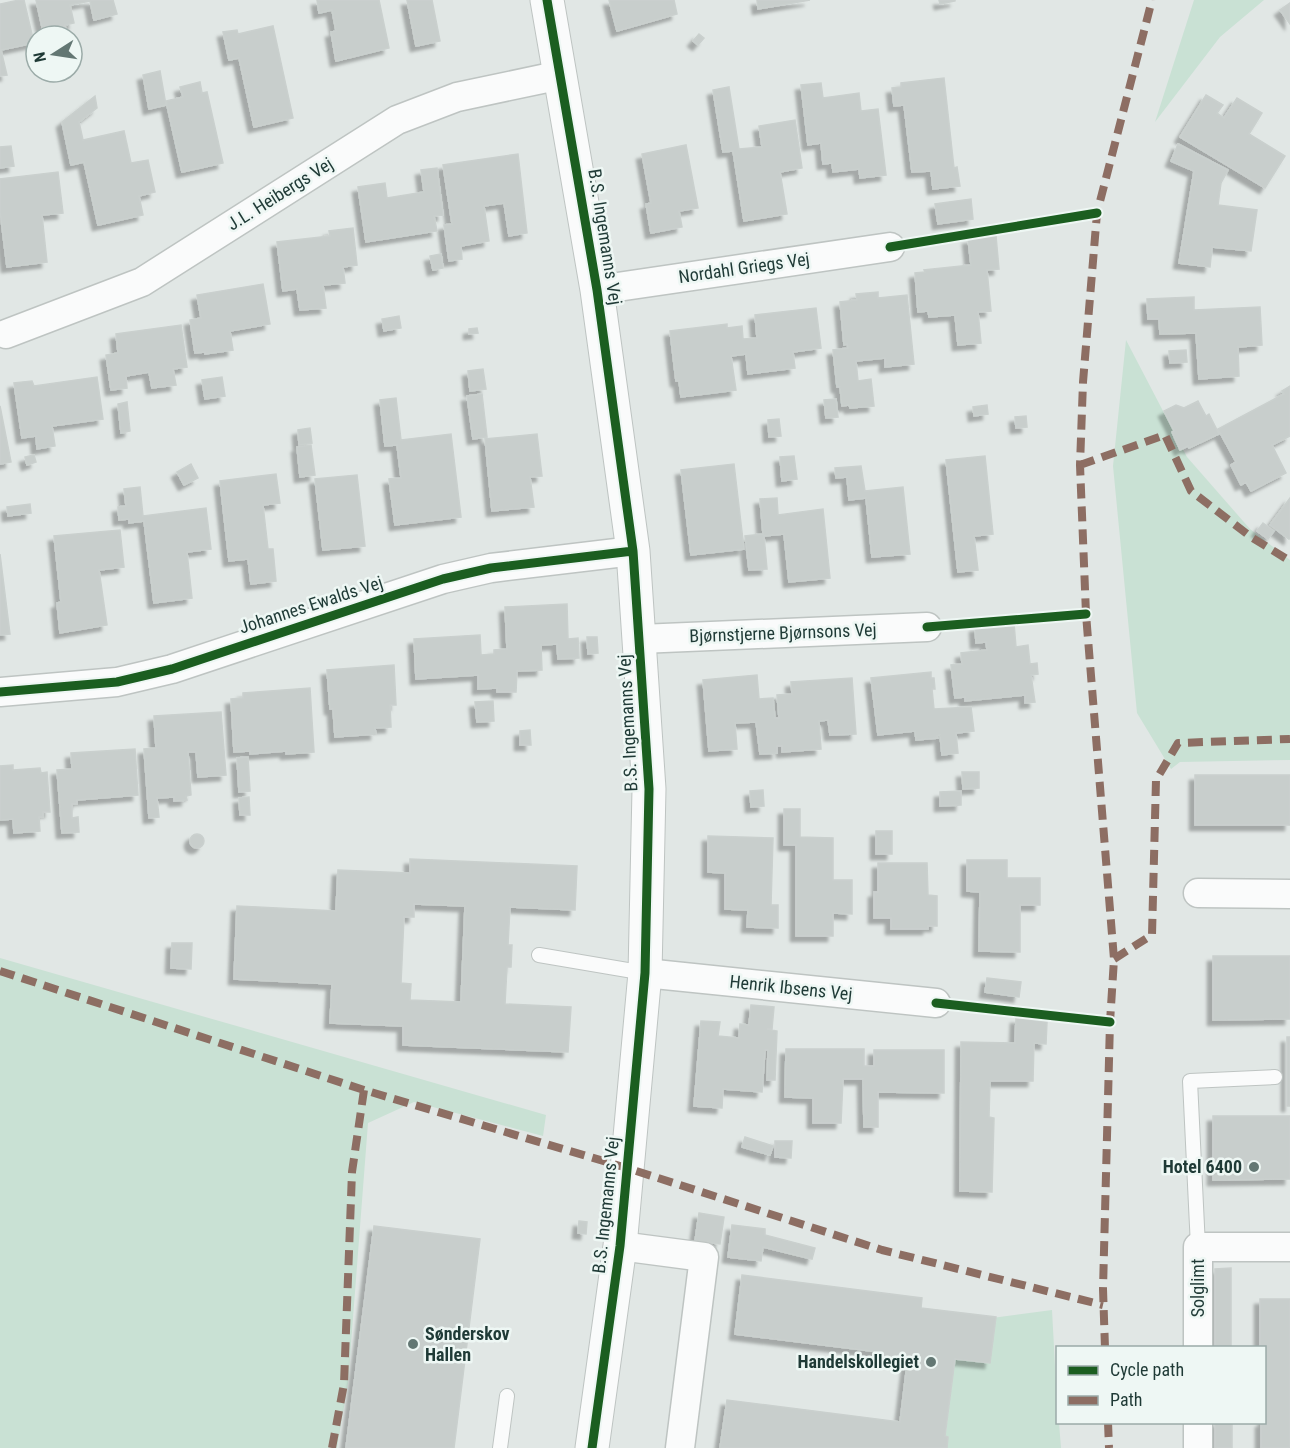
<svg xmlns="http://www.w3.org/2000/svg" width="1290" height="1448" font-family="'Roboto Condensed',sans-serif">
  <style>
    .green { fill: #c9e1d4 }
    .building { fill: #c8cecc; stroke: #cad0ce; stroke-width: 1.5; fill-rule: evenodd; filter: url(#shadow) }
    .lines { fill: none; stroke-linecap: round; stroke-linejoin: round }
    .service-casing { stroke: #bec4c2; stroke-width: 16 }
    .minor-casing { stroke: #bec4c2; stroke-width: 31 }
    .tertiary-casing { stroke: #bec4c2; stroke-width: 35 }
    .service { stroke: #fafbfb; stroke-width: 14 }
    .minor { stroke: #fafbfb; stroke-width: 28 }
    .tertiary { stroke: #fafbfb; stroke-width: 33 }
    .quiet { stroke: #8d6e63; stroke-width: 8; stroke-dasharray: 15 8; stroke-linecap: butt }
    .cycleway-casing { stroke: #eef7f4; stroke-width: 13 }
    .cycleway { stroke: #1b5e20; stroke-width: 9 }
    .poi-dot { fill: #637773; stroke: #eef7f4; stroke-width: 2 }
    .labels { text-anchor: middle; stroke-width: 5; stroke-linejoin: round; paint-order: stroke }
    .street-label { font-size: 18px; fill: #1f3a36; stroke: #eef7f4 }
    .poi-label { font-size: 18px; font-weight: bold; fill: #1f3a36; stroke: #eef7f4; text-anchor: end }
  </style>
  <defs>
    <filter id="shadow"><feDropShadow dx="-5.5" dy="5.5" stdDeviation="1.5" flood-color="#0004"/></filter>
  </defs>
  <rect width="100%" height="100%" fill="#e1e7e5"/>
  <path class="green" d="M1194 0H1264L1220 37 1155 122Z
    M1126 340 1187 457 1250 529 1290 560V760L1180 762 1171 769 1137 713 1113 466Z
    M0 958 546 1115 543 1136 414 1102 368 1123 348 1383 337 1448H0Z
    M1052 1310 1058 1422 1059 1423 1061 1448H944L955 1359 992 1318Z"/>
  <path class="building" d="M19 0H24L34 43 1 50 7 75 0 76V4Z
    M36 0H113L117 14 94 20 90 1 70 5 74 23 65 25 67 36H44Z
    M317 0H379L389 48 336 61 331 32 336 31 332 10 319 13Z
    M407 0H432L440 41 416 46Z
    M609 0H674L677 14 617 31Z
    M757 0H810L758 9Z
    M939 0H955V1L940 4Z
    M1290 3V24L1280 10Z
    M273 26 293 118 254 127 239 58 229 60 223 32 237 30 238 34Z
    M699 34 704 38 698 45 693 41Z
    M160 71 166 105 149 109 143 75Z
    M944 78 954 168 957 167 960 186 933 189 931 171 912 172 904 105 894 106 892 88 901 87V83Z
    M200 82 202 93 207 92 223 163 182 172 166 101 183 97 180 87Z
    M821 83 823 98 859 93 861 111 878 109 886 175 860 178 859 169 833 172 832 163 823 164 821 143 808 145 801 85Z
    M729 87 739 149 762 147 759 126 795 120 802 168 780 172 787 214 744 221 733 151 723 152 713 90Z
    M1206 95 1223 105 1217 113 1224 118 1237 98 1262 113 1249 134 1285 156 1265 188 1180 137Z
    M95 96 97 108 79 122 83 140 124 131 131 163 148 160 155 192 139 196 143 215 98 225 84 162 71 165 62 122Z
    M1178 144 1228 170 1221 183 1218 205 1257 210 1251 251 1212 247 1210 267 1179 263 1194 171 1171 161Z
    M686 145 698 208 679 211 682 227 651 233 646 204 651 203 642 154Z
    M11 146 14 166 0 168V147Z
    M518 154 527 233 509 236 504 203 484 206 489 241 461 246 462 259 449 261 444 225 452 224 443 165Z
    M437 168 443 215 434 216 437 231 366 242 358 187 385 183 387 198 424 192 421 170Z
    M58 172 63 213 42 215 47 262 7 267 0 211V179Z
    M971 199 973 219 938 224 935 204Z
    M353 228 357 265 343 267 345 283 323 285 326 308 300 310 297 289 283 291 277 242 330 236 329 231Z
    M996 236 999 269 987 270 991 311 978 312 981 343 958 345 955 315 929 317 928 311 918 312 915 273 925 272 924 270 971 265 968 239Z
    M441 254 443 268 433 270 430 256Z
    M263 284 270 324 230 331 233 350 205 354V352L195 353 190 320 201 318 197 295Z
    M878 292V298L907 295 914 364 885 367V358L856 361 858 381 871 379 874 406 850 408 849 405 842 406 840 387H837L833 350 848 348 847 344 844 345 840 302 857 300 856 294Z
    M1194 297V310L1260 307 1262 345 1238 347 1239 376 1199 379 1196 333 1160 334 1159 319H1148L1147 299Z
    M816 308 821 348 793 352 795 368 748 374 746 354 731 356 736 390 681 397 679 381H676L670 331 727 324V328L742 326 743 339 757 338 755 315Z
    M399 316 401 328 384 331 382 319Z
    M181 325 187 367 173 369 176 385 152 388 149 372 126 376 127 388 111 390 106 355 118 353 116 334Z
    M477 328 478 333 469 334V329Z
    M1186 350 1187 362 1170 363 1169 351Z
    M483 369 486 389 470 391 468 371Z
    M97 377 103 419 52 426 55 446 37 449 36 436 22 438 14 383 32 381 34 386Z
    M222 377 225 396 205 399 202 380Z
    M1290 386V436L1272 445 1286 473 1251 491 1246 482 1241 485 1231 465 1236 462 1218 429 1284 394 1282 391Z
    M482 394 487 437 473 439 467 396Z
    M396 398 401 440 451 434 461 517 395 525 389 479 401 478 397 445 385 446 380 400Z
    M836 399 838 417 826 418 824 400Z
    M1198 401 1206 416 1209 414 1219 434 1189 448 1188 446 1180 450 1172 432 1174 431 1164 411 1176 405 1184 408Z
    M127 402 130 431 121 433 118 404Z
    M987 405 988 414 974 416 973 407Z
    M0 406 11 462 0 464Z
    M1026 416 1027 427 1016 428 1015 417Z
    M779 419 781 436 769 437 768 420Z
    M310 428 312 443 299 445 298 430Z
    M537 434 542 476 530 477 534 507 492 511 485 439Z
    M311 445 315 475 300 477 297 447Z
    M34 455 36 462 27 465 25 457Z
    M794 456 797 479 782 481 780 457Z
    M985 456 993 534 974 536 978 570 958 572 946 460Z
    M191 464 198 478 184 485 177 472Z
    M734 464 744 549 691 555 681 470Z
    M861 466 865 491 903 487 910 554 872 557 866 498 849 500 847 477 836 478 835 468Z
    M276 474 280 503 263 505 268 549H273L276 581 251 584 248 559 229 561 220 481Z
    M357 475 365 546 323 550 315 479Z
    M140 487 143 516 206 508 211 549 187 552 192 598 154 603 144 521 129 523V519L119 520 118 507 126 506 124 489Z
    M777 498 778 515 823 509 830 578 789 582 784 534 764 536 767 569 749 570 745 536 763 534 760 499Z
    M1290 498V537L1289 539 1270 525Z
    M30 504 31 513 8 516 7 507Z
    M1263 523 1274 531 1268 539 1257 531Z
    M120 530 124 567 99 570 107 625 60 633 57 603 61 602 54 536Z
    M0 554 10 634 0 635Z
    M567 604 568 639 578 638 579 658 558 659 557 644 541 645 542 670 517 671 516 692H497V688L478 689V675L416 679 414 639 480 635 481 655 494 654V650L507 649 505 607Z
    M1014 623 1016 647 1028 645 1030 664 1037 663 1038 674 1031 675 1035 702 1025 703V695L965 701V697L955 698 951 665 962 664 961 653 987 650 986 642 976 643 975 627Z
    M587 637H597L598 653 588 654Z
    M394 665 396 705H390L391 727 375 728 376 734 335 737 333 709H330L327 670Z
    M931 672V678H934L935 689H932L934 709 971 707 974 731 956 733 958 753 942 755 940 735 937 736 938 738 916 740 915 731 878 735 871 678Z
    M757 675 759 699 773 698 775 718H779L777 695 792 694 791 682 852 678 856 734 830 735 828 720 819 721 821 749 782 752V746H777V753L760 754 756 722 735 723 737 749 709 751 703 680Z
    M310 688 314 752 286 754V751L250 754V751L234 752 231 699 243 698V693Z
    M493 701 494 721 477 722 475 702Z
    M221 712 226 775 198 777 196 752H188L191 795 186 796 187 800 174 801V797L157 798 159 817 149 818 144 749 156 748 154 716Z
    M530 730 531 745H520V731Z
    M135 749 138 795 77 800V804H72V818L78 817 79 832 62 833 57 770 72 769 71 753Z
    M248 757 250 791 239 792 237 758Z
    M13 765V770L40 768 41 773 47 772 50 812H43V817H39L40 831 14 833 13 819 0 820V766Z
    M962 772H979V788L963 789Z
    M1195 775H1290V825H1195Z
    M763 790 764 806 751 807 750 791Z
    M961 791V805L940 806V792Z
    M249 797 250 815H240L239 798Z
    M784 809H800V837L833 838V880H852V914L833 913V936H796V845H784Z
    M876 831H892V854H876Z
    M190 841a7 7 0 1 1 14 0a7 7 0 1 1-14 0Z
    M708 836 773 838 771 905H778V928L747 927 748 910 725 909V873L708 872Z
    M410 859 577 866 575 910 510 907 508 945H512L511 967H507L505 1004 571 1007 568 1052 403 1045V1026L330 1023 332 984 234 979 237 906 336 911 338 870 410 873ZM414 904 465 906 461 1002 410 1000 411 984 401 983 404 917H414Z
    M967 860H1007V878H1040V905H1020V952L979 951 980 892 967 891Z
    M878 863H927L928 895 937 896V926H928V929H891V918H874V892H878Z
    M172 943H192L191 969 171 968Z
    M1213 956H1290V1019L1213 1020Z
    M987 978 1021 982 1019 997 985 992Z
    M751 1005 774 1007 772 1029H767L777 1031 775 1080H767L768 1050H765L762 1092 723 1089 722 1108 694 1106 701 1021 720 1022 718 1036 739 1038 740 1024 749 1025Z
    M1016 1018 1047 1022 1046 1044 1034 1043 1033 1081H990L989 1117 994 1118 992 1192 960 1191 961 1042 1015 1043Z
    M1287 1037H1290V1106H1287Z
    M786 1049H864V1066H874V1050H944V1093L878 1092V1127H864L863 1079H843L841 1123H813V1098L785 1097Z
    M1213 1116H1290V1179L1213 1180Z
    M745 1137 773 1146 770 1155 742 1147Z
    M775 1141H792L791 1158 775 1157Z
    M699 1213 724 1217 720 1244 695 1241Z
    M579 1221 587 1222 586 1234 578 1233Z
    M732 1225 765 1229V1235L815 1248 812 1259 763 1247 761 1261 728 1257Z
    M374 1226 480 1239 454 1448H346Z
    M1231 1268V1348H1215V1269Z
    M742 1275 922 1298 921 1308 996 1317 990 1363 955 1359 945 1436 948 1437 947 1448H720L727 1400 900 1422 908 1356 900 1355 899 1362 878 1359 879 1352 735 1334Z
    M1260 1299H1290V1448H1261V1422H1264V1348H1260Z
    M1215 1422H1232V1448H1215Z"/>
  <g class="lines">
    <defs>
      <path id="service" d="M539 955 645 973
        M1198 1247 1190 1081 1275 1077
        M500 1448 507 1396"/>
      <path id="minor" d="M597 290 890 247
        M6 334 142 282 397 120 457 97 561 75
        M640 639 927 627
        M0 692 117 682 172 669 443 579 491 568 633 551
        M1198 893 1290 894
        M645 973 936 1003
        M620 1246 704 1257 680 1448
        M1198 1348V1247H1290
        M1198 1422V1448"/>
      <path id="tertiary" d="M547 0 597 290 633 551 649 789 645 973 620 1246 592 1448"/>
    </defs>
    <use href="#service" class="service-casing"/>
    <use href="#minor" class="minor-casing"/>
    <use href="#tertiary" class="tertiary-casing"/>
    <use href="#service" class="service"/>
    <use href="#minor" class="minor"/>
    <use href="#tertiary" class="tertiary"/>
    <path class="quiet" d="M1080 465 1165 435 1191 491 1251 537 1290 561
      M1114 959 1152 935 1156 780 1178 743 1290 739
      M0 971 364 1090 627 1168 882 1250 1103 1305
      M1105 1348 1103 1289 1110 1022 1114 959 1086 614 1080 465 1083 382 1097 213 1152 0
      M1108 1422 1109 1448
      M332 1448 344 1384 352 1172 364 1090"/>
    <defs>
      <path id="cycleway" d="M547 0 597 290 633 551 649 789 645 973 620 1246 592 1448
        M890 247 1097 213
        M927 627 1086 614
        M0 692 117 682 172 669 443 579 491 568 633 551
        M936 1003 1110 1022"/>
    </defs>
    <use href="#cycleway" class="cycleway-casing"/>
    <use href="#cycleway" class="cycleway"/>
  </g>
  <g class="poi-dot">
    <circle cx="1254" cy="1167" r="6"/>
    <circle cx="413" cy="1344" r="6"/>
    <circle cx="931" cy="1362" r="6"/>
  </g>
  <g class="labels">
    <g class="street-label">
      <text transform="translate(280 194) rotate(-32)" y="6">J.L. Heibergs Vej</text>
      <text transform="translate(605 237) rotate(81)" y="6">B.S. Ingemanns Vej</text>
      <text transform="translate(744 268) rotate(-8)" y="6">Nordahl Griegs Vej</text>
      <text transform="translate(311 605) rotate(-18)" y="6">Johannes Ewalds Vej</text>
      <text transform="translate(783 633) rotate(-2)" y="6">Bjørnstjerne Bjørnsons Vej</text>
      <text transform="translate(628 723) rotate(-93)" y="6">B.S. Ingemanns Vej</text>
      <text transform="translate(791 988) rotate(6)" y="6">Henrik Ibsens Vej</text>
      <text transform="translate(606 1205) rotate(-84)" y="6">B.S. Ingemanns Vej</text>
      <text transform="translate(1198 1288) rotate(-90)" y="6">Solglimt</text>
    </g>
    <g class="poi-label">
      <text x="1242" y="1173">Hotel 6400</text>
      <text x="425" y="1340" text-anchor="start">Sønderskov<tspan x="425" dy="21">Hallen</tspan></text>
      <text x="919" y="1368">Handelskollegiet</text>
    </g>
  </g>
  <rect x="1056" y="1346" width="210" height="78" fill="#eef7f4" stroke="#9baba8" stroke-width="1.5"/>
  <rect x="1068" y="1366" width="30" height="9" fill="#1b5e20" stroke="#9baba8" stroke-width="1.5"/>
  <text x="1110" y="1376" font-size="18" fill="#1f3a36">Cycle path</text>
  <rect x="1068" y="1396" width="30" height="9" fill="#8d6e63" stroke="#9baba8" stroke-width="1.5"/>
  <text x="1110" y="1406" font-size="18" fill="#1f3a36">Path</text>
  <g transform="translate(54 54) rotate(258)"><circle r="28" fill="#eef7f4" stroke="#9baba8" stroke-width="1.5"/>
  <path d="M0-4.5L10 22L0 15L-10 22Z" fill="#637773"/>
  <text y="-9" font-size="16" font-weight="bold" text-anchor="middle" fill="#1f3a36">N</text>
  </g>
</svg>
